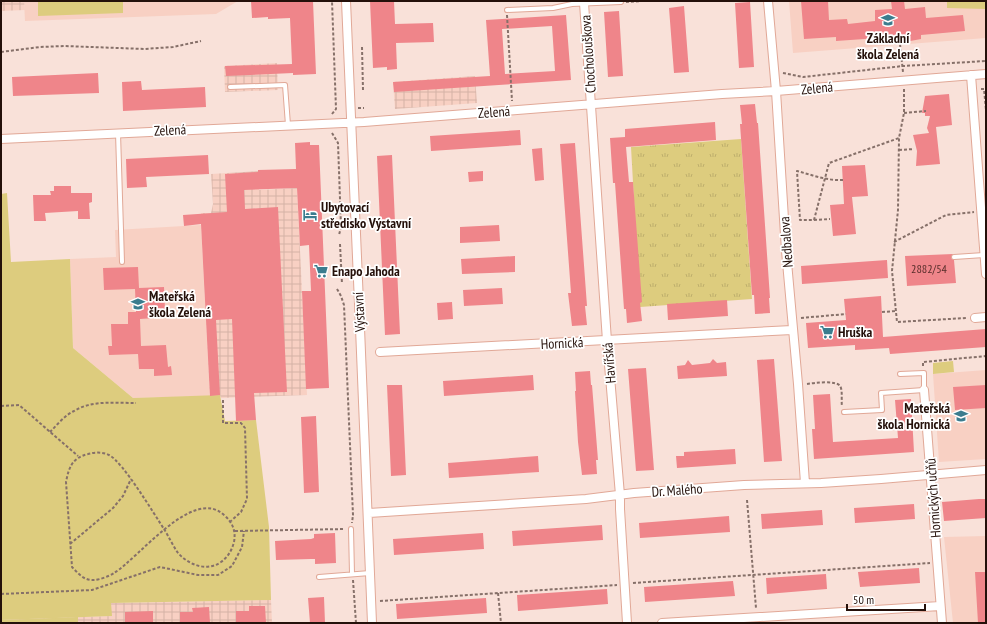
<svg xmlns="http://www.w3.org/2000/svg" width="987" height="624" font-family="'PT Sans Narrow',sans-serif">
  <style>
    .built { fill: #f8d0c3 }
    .industrial { fill: url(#industrial-grid) }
    .grass { fill: url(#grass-tufts) }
    .park { fill: #ddcc7e }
    .building { fill: #ef858a; fill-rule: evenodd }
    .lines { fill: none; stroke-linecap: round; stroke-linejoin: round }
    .service-casing { stroke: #e1a897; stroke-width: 6 }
    .minor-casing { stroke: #e1a897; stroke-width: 10 }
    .path { stroke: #867069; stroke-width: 2; stroke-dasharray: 3 2; stroke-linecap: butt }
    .service { stroke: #fff; stroke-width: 4 }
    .minor { stroke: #fff; stroke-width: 8 }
    .labels { text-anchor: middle; stroke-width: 3.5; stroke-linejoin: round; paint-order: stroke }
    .number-label { font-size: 12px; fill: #572d2a }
    .poi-label { font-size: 14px; font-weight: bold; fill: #24100a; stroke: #fff; text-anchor: start }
    .street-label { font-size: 14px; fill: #24100a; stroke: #fff }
  </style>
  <defs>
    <pattern id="industrial-grid" width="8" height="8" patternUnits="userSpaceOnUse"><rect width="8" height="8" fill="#f8d0c3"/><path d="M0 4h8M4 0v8" fill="none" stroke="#d4b2a6"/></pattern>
    <pattern id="grass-tufts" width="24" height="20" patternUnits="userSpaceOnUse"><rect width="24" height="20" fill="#ddcc7e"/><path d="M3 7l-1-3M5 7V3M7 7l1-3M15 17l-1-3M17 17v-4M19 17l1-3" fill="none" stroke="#beae6c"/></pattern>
  </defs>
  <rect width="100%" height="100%" fill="#f9e1d9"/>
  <path class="built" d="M24 1H238L216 14 25 21Z
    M789 1H986V38L793 53Z
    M201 225 210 396 133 398 73 348 70 259 116 257 115 230Z
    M986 370V459L939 462 933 374Z
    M986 536V623H953L944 537Z"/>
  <path class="industrial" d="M1 1H24L25 10 1 11Z
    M277 63 278 90 225 92 224 66Z
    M475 76 477 103 395 109 393 82Z
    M258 171 259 190 297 188 307 395 221 398 220 395 210 396 201 213H211L213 204 211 174Z
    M271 600 272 623H1V620L111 616V603Z"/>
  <path class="grass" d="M741 139 752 299 640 307 631 147Z
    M78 617V623H1V620Z"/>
  <path class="park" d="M38 1H123V13L38 16Z
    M947 1H986V9L947 8Z
    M7 193 11 262 70 259 73 348 133 398 220 395 225 421 256 420 269 527 271 600 111 603 112 616 1 620V194Z
    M953 361 954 372 933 374V363Z"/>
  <path class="building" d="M251 1H313L316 74 293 75V73L226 76 225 66 292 64 290 18 268 19V17L252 18Z
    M370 1H394L395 24 433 23 434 42 396 43 397 69 387 70V67L373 68Z
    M801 1H828L829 20 847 19 848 24 875 21V10L892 9 891 1H904L905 9 925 7 926 18 963 15 965 31 921 35V39L905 42V43L896 44V42H880L879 38 836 41V37L804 39Z
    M750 2 754 67 739 68 735 3Z
    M684 6 689 72 674 73 669 8Z
    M619 11 623 76 608 77 604 12Z
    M566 15 571 80 394 92 393 82 490 76 486 20ZM552 26 555 71 505 74 502 29Z
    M98 73 99 93 13 96 12 77Z
    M141 81 142 90 205 87 206 107 123 111 122 82Z
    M949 94 952 125 936 127 940 164 916 166 917 151 913 135 929 133 927 128 930 116H925V113H922L925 96Z
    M755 104 757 123H758L770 298H769L770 313 755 314 754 295H752L740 124H742L740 105Z
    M715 122 716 140 626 147 629 182H633L642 302 640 303 642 321 627 323 626 309H624L615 183H613L610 138 625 137V129Z
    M520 130 521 145 431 151 430 136Z
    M310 142V145H319L329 388 306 389 302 291H311L309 245 300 246 297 188 244 190 245 209 278 207 287 392 254 393 256 420 236 421 232 319 216 320 220 395 210 396 201 224 184 226 183 215 227 212 225 174 258 172V170L296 169 295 143Z
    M575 143 587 306H585L587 325 572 326 568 293H571L560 144Z
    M542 148 544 180 535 181 532 149Z
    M208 155 209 174 146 177 147 187 127 188 126 159Z
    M392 155 400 334 385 335 377 156Z
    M865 165 868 196 852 197 856 234 833 236 830 205 844 204 842 166Z
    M483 171V181L469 182 468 172Z
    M54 186H71V193H92V202L89 203 90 219H78V211L45 213 46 221H34L33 195H51L50 191H54Z
    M499 225 500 241 460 243V227Z
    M953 254 951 258 954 260 956 283 907 286 905 256Z
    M515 256V272L462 274 461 259Z
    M887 260 888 278 802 284 801 266Z
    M138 267 139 288 164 287 165 310 169 309V317L140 319 141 346 166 345 168 367 171 366 172 375 154 376V369H139L138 354 109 355 108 346H112L111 324H128V312H136L135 289 104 290 103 268Z
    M502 288 503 304 464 306 463 290Z
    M881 296 883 337 986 329V347L890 354 889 348 855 350V345L808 348 806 323 846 320 844 299Z
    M727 300 728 316 668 320 667 304Z
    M452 302 453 319 438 320 437 303Z
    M713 359 717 363 726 362 727 376 678 379 677 366 685 365 688 360 692 365 710 363Z
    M774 359 782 461 764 462 757 360Z
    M646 368 654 470 636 471 628 369Z
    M590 371 591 385H592L598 460H596L597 474 582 475 578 442 575 391H576L575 372Z
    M533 375 534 390 444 396 443 381Z
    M387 385H402L406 475 391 476Z
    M986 385V408L955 410 953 387Z
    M830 394 833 442 898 438 895 400 911 399 914 452 814 459 812 429H815L813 395Z
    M316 416 319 492 304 493 301 417Z
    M735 449 736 464 677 468 676 456H684V452Z
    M538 456 539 472 449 478 448 463Z
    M979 499H986V518L944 521 942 502Z
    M914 504 915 519 855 523 854 508Z
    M822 510 823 525 762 529 761 514Z
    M729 516 730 532 640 538 639 523Z
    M602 525 603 540 513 546 512 531Z
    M335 533 336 563 315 564V559H311L276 560 275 541 311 539 314 538V534Z
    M483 533 484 549 394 555 393 539Z
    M919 568 920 583 860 587 858 572Z
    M975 572H986V623H978Z
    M826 574 827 589 767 594 766 578Z
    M733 581 735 596 645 602 644 587Z
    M607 589 608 604 518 611 517 595Z
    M324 597 325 623H310L308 598Z
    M486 598 487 613 397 619 396 604Z
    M249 606H265L266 623H236V611H249Z
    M209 607 210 623H180V612H193L192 608Z
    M153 611V623H125V612Z"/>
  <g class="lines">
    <defs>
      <path id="service" d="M507 10 553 8 572 4 621 2
        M230 87 285 85 288 125
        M118 133 122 262
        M954 257 984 255
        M844 412 882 410 881 393 924 390V373L900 374
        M351 529 352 574
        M319 577 370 573"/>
      <path id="minor" d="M346 1C354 208 365 416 372 623
        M768 1 776 91 786 251 798 384 805 483
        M584 3 607 341 620 495V509L627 623
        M971 75 986 274
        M1 139 364 122 722 94 776 91 986 74
        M975 318 986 317
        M380 352 792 330
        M924 390 942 623
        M369 513 586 499 634 493 744 485 821 483 881 479 986 470
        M662 623 940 606"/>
    </defs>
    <use href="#service" class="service-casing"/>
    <use href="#minor" class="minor-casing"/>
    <path class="path" d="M626 2 643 1
      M507 15 512 101
      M900 44 903 72
      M362 47 363 90
      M1 52 40 47 64 46 144 49 173 47 201 41
      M783 73 803 77 903 66 986 61
      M904 89V113L899 138 898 210 892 271 897 322 966 318
      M981 89H984L986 110
      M358 108H364
      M904 113 926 111
      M332 114 336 109 332 1
      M332 133 338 143 341 227 339 235
      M899 150 914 149
      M843 180C828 181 812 175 797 171L800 220H814L829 163 899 138
      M1 203V210
      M814 220 830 219
      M894 242 946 215 974 212
      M340 244 342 284
      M337 289 341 296 344 305 353 515 352 523
      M882 312 896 311
      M801 318 846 314
      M923 366V362L986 356
      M807 384C814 383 836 380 840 386 843 390 841 401 842 406
      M223 400V423H241L245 428 247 499 241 512 231 521
      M1 406 19 405 78 456
      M50 432C57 425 65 415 74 411 92 400 115 403 136 403
      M747 500 756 608
      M164 529C169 537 173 546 178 553 189 565 207 572 221 562 228 557 232 550 234 542 236 531 233 523 224 515 193 486 139 558 114 573 110 576 99 580 94 580 84 581 78 573 72 567L66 482C69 467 72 458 88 454 95 452 103 452 109 455 123 462 154 514 164 529
      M235 531 345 529
      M70 544 113 508 123 496 131 479
      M353 580 356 623
      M633 583 930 563
      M498 593 501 623
      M1 594 92 590 160 567 198 575H218L232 566 242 547 244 531
      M380 601 617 585"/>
    <use href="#service" class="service"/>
    <use href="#minor" class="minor"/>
  </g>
  <defs>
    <symbol id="school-bare" viewBox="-9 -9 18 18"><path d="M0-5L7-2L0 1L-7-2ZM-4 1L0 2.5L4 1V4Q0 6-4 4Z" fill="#3b7c8e" stroke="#fff" stroke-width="2.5" paint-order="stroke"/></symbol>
    <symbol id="hotel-bare" viewBox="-9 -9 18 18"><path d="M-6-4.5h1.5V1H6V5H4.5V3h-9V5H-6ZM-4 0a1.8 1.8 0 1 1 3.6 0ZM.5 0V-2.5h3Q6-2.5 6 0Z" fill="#3b7c8e" stroke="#fff" stroke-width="2.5" paint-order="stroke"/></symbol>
    <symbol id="supermarket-bare" viewBox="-9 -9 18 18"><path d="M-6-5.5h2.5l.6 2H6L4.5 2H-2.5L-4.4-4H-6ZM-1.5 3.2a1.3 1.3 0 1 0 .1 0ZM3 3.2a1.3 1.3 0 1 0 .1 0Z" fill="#3b7c8e" stroke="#fff" stroke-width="2.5" paint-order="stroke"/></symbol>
  </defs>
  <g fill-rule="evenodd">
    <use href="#school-bare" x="878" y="10" width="20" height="20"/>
    <use href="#hotel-bare" x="300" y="205" width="20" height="20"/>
    <use href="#supermarket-bare" x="311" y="261" width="20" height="20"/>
    <use href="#school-bare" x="128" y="294" width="20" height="20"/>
    <use href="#supermarket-bare" x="817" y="322" width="20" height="20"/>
    <use href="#school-bare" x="951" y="406" width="20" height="20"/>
  </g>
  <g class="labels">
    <g class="number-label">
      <text x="929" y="273">2882/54</text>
    </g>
    <g class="poi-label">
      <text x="888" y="43" text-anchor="middle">Základní<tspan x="888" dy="16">škola Zelená</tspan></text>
      <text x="321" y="212">Ubytovací<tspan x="321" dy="16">středisko Výstavní</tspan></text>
      <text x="332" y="276">Enapo Jahoda</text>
      <text x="149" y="301">Mateřská<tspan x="149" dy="16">škola Zelená</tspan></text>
      <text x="838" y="337">Hruška</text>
      <text x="950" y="413" text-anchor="end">Mateřská<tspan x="950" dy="16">škola Hornická</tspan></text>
    </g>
    <g class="street-label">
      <text transform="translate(588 54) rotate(-94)" y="5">Chocholouškova</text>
      <text transform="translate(817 88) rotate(-5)" y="5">Zelená</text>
      <text transform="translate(494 112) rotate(-4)" y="5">Zelená</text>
      <text transform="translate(170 130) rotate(-3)" y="5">Zelená</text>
      <text transform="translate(786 242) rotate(-94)" y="5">Nedbalova</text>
      <text transform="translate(359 312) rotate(-93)" y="5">Výstavní</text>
      <text transform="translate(562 343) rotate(-3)" y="5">Hornická</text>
      <text transform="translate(609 363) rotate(-95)" y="5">Havířská</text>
      <text transform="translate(677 490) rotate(-4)" y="5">Dr. Malého</text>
      <text transform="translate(933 498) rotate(-94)" y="5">Hornických učňů</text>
    </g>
  </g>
  <rect width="987" height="624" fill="none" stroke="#24100a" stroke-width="4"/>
  <path d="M847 604v6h78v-6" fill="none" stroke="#24100a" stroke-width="2"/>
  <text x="853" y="604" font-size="12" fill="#24100a" stroke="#ffffff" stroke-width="3" paint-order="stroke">50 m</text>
</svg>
